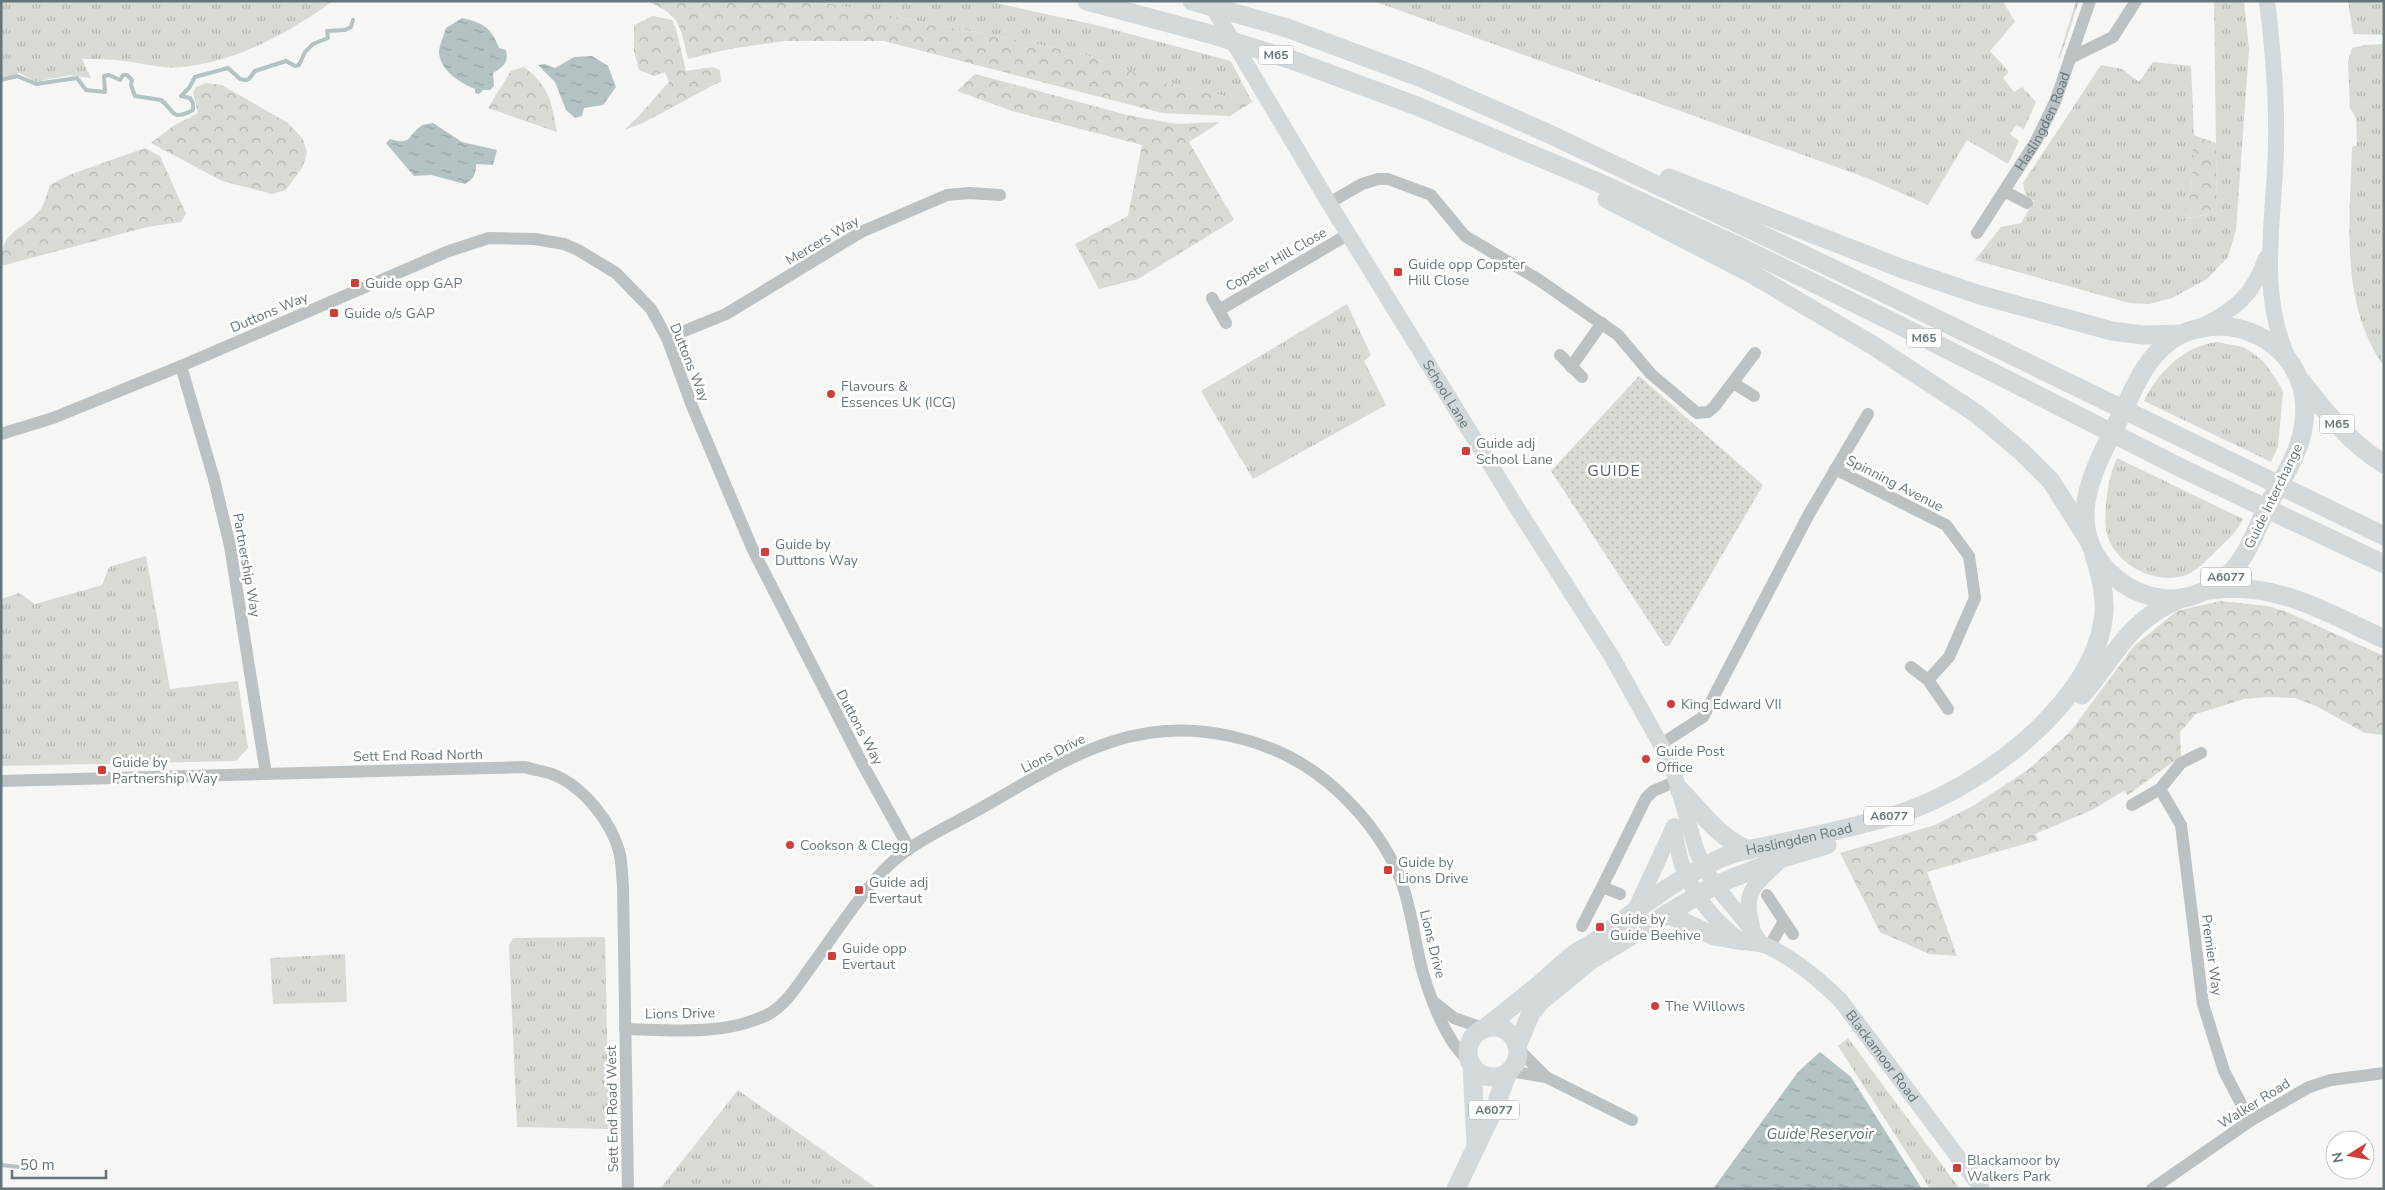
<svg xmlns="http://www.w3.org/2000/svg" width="2385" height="1190" font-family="'Nunito Sans',sans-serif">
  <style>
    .grass { fill: url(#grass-tufts) }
    .forest { fill: url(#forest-crowns) }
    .park { fill: url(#park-dots) }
    .water { fill: url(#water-ripples) }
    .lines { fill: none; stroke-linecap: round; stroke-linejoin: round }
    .stream { stroke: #b3c2c2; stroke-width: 4 }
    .minor { stroke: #bcc1c3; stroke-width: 12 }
    .major { stroke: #d3d8da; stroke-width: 16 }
    .highway { stroke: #d3d8da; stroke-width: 19 }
    .poi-dot { fill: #cf3e3b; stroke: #fff; stroke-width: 2 }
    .labels { text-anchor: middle; stroke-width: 5; stroke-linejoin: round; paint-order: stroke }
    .shield { fill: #fff; stroke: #939fa3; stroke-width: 1 }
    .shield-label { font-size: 12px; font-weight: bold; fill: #65767b }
    .street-label { font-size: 14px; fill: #65767b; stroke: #fff }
    .poi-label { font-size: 14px; fill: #65767b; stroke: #fff; text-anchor: start }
    .water-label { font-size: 15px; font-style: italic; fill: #5f7676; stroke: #fff }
    .quarter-label { font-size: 16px; letter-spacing: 1px; fill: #566367; stroke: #fff }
  </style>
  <defs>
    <pattern id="grass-tufts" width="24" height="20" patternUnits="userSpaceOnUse" patternTransform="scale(1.25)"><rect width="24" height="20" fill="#d7dbd3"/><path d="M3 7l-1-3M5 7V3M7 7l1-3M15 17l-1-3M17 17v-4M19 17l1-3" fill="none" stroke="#b2b6b0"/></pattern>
    <pattern id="forest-crowns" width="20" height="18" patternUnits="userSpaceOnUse" patternTransform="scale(1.25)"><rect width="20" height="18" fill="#d7dbd3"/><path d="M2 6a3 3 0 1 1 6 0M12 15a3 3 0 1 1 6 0" fill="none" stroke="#b2b6b0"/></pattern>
    <pattern id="park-dots" width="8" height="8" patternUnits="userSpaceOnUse" patternTransform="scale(1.25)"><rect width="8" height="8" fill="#d7dbd3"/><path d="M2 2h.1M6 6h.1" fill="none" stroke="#b2b6b0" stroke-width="1.8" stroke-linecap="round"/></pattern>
    <pattern id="water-ripples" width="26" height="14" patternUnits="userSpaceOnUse" patternTransform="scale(1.25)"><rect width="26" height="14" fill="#b3c2c2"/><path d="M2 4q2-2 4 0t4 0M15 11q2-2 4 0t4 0" fill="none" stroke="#95a2a3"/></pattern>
  </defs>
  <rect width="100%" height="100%" fill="#f6f6f4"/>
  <path class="grass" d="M1 1H333C289 33 236 62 181 67 161 69 143 63 124 61 110 59 96 59 82 59L91 78 70 75 35 82 20 73 1 78Z
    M816 1H987L1100 26 1231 61 1252 102 1165 83 1076 52Z
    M1373 1H2003L2015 22 1990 51 2009 72 2003 78 2014 92 2022 87 2036 102 2024 129 2016 125 2010 134 2019 141 2008 164 1967 140 1928 205 1867 178Z
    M2076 1H2079L2060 58 2058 59Z
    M2214 1H2244L2249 49 2236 230 2228 257 2207 279 2172 298 2149 304 2129 303 1975 260 2001 227 2021 223 2034 201 2025 194 2023 183 2101 65 2122 69 2139 82 2153 62 2191 66C2192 102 2201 191 2180 219L2217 213Z
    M2348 1H2384V35L2353 34Z
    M2384 44V366C2339 303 2350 220 2352 147L2357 145 2356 118 2350 108 2348 62 2352 48 2365 45Z
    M1347 304 1371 355 1364 361 1386 405 1253 479 1201 391Z
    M2217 342 2243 347 2253 353 2264 362 2279 384 2283 392 2278 447 2271 462 2144 401C2158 372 2184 346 2217 342Z
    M2117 458 2243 519C2237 532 2226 541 2216 551 2206 561 2196 572 2183 576 2155 584 2120 566 2109 540 2101 521 2108 476 2117 458Z
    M146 556 170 689 238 681 248 748 236 761 1 766V599L19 593 35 604 102 585 109 567Z
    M605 937 609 1129 517 1127 509 946 513 938Z
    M345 954 347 1002 273 1004 270 958Z
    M1848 1038 1960 1189H1930L1838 1046Z
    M738 1090 875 1187 660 1189Z"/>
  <path class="forest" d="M646 1H816L1076 52 1165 83 1252 102 1230 116 1162 113 884 41H785L729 49 688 59C680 25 681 15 646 1Z
    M653 16 672 20 676 29 686 71 712 67 720 70 721 81 641 124 624 130 637 118 669 82 665 72 654 76 639 70 634 51V25Z
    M524 67C550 87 551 101 557 132L488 108 511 71Z
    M975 74 1127 115 1177 124 1220 122 1189 142 1234 220 1138 279 1099 289 1075 244 1128 216 1142 145 1012 111 957 91Z
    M206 83 222 85 288 123 303 139 307 153 303 166 286 190 272 194 222 181 151 143 173 126 198 113 193 92 196 87Z
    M2193 135 2216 143 2217 213 2179 219C2195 200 2193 159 2193 135Z
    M145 148 160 156 186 214 181 222 147 227 1 266C1 228 20 234 40 210 45 204 47 192 50 185L69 175Z
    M2220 601 2268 606 2287 612 2384 656V735L2365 733 2316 706 2295 698 2268 697 2244 699 2196 714 2180 732 2181 756 2128 795 2124 791 2092 810 2035 834 2038 840 1927 872 1957 956 1929 954 1880 932 1840 853 1935 825 1973 806 2029 769 2070 732 2134 646 2177 611Z"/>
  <path class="park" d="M1639 376 1763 485 1669 646H1665L1551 471Z"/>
  <path class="water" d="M462 18C483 23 491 27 499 48L506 50C509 63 503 67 493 73L494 86 490 90H483L479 94 475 93V89C460 83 439 70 439 51 440 44 444 35 446 28Z
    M592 56 608 66 616 87 603 105 584 108 582 116 575 118 566 110 555 82 538 65 545 64 555 68 574 57Z
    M433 123 462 142 497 150 493 165 476 164C476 174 474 179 465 184L431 175 414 176 386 143 390 139C412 146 407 136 421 126 424 124 430 124 433 123Z
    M1820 1052 1851 1077 1922 1189H1713L1798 1072Z"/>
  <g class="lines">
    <path class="stream" d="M1 80 17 76 36 84 77 78 86 90 105 92 104 76 109 75 120 80 123 75H127L132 80 131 85 135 96 161 100C175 110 170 122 193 110V103L190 98 181 96 189 88 195 77 228 68 240 79 245 80 249 79 255 71 286 61 295 66 299 65 305 52 313 44 328 38 327 31 345 30 351 27 353 20
      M1 1165 20 1167"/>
    <g class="minor">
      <path d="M2070 58 2113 37 2136 1"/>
      <path d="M2004 191 2027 203"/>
      <path d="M1329 203 1362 184 1378 179H1388L1431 195 1465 236 1539 280 1618 335 1651 374 1697 413 1708 412 1714 407 1755 353"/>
      <path id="s1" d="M1977 233 2036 141 2055 102 2090 1"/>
      <path d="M1212 298 1226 323"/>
      <path d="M1219 310 1349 234"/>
      <path d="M667 338 726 314 861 232 947 195 969 193 1000 195"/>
      <path d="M1560 355 1582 377"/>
      <path d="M181 366 214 479 230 546 266 774"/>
      <path d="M1571 367 1602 323"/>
      <path d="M1733 383 1754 396"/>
      <path d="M1 434 53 418 181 366 449 251 489 238 535 239 564 244 578 250 616 273 651 309 667 338 692 406 753 550 863 765 909 848"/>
      <path d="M1835 469 1946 525 1969 556 1975 598 1949 657 1928 680"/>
      <path d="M1911 667 1928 680 1948 709"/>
      <path d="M1661 744 1703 717 1809 514 1868 414"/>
      <path d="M1 781 525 767C534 770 543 771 552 774 583 786 613 823 620 855 622 865 622 876 623 887L628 1189"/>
      <path d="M2160 789 2181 825 2203 1004 2224 1071 2250 1121"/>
      <path d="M2132 805 2160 789 2181 763 2201 753"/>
      <path d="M1602 887 1646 798 1653 791 1677 781"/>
      <path d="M1767 895 1784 921 1769 947"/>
      <path d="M1784 921 1793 934"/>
      <path d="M1582 926 1602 887 1620 894"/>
      <path d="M1435 1003 1454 1018 1483 1028"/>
      <path d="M625 1029C672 1030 723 1036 767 1015 787 1005 800 981 813 964 835 934 856 900 882 872 908 843 949 827 983 807 1024 784 1065 757 1111 742 1188 716 1281 736 1341 794 1365 817 1387 846 1400 878 1412 908 1414 941 1423 973 1429 993 1438 1018 1449 1036 1454 1046 1463 1055 1470 1063"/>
      <path d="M1509 1071 1546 1077 1518 1049"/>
      <path d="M1546 1077 1632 1120"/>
      <path d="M2152 1189 2250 1121 2309 1087 2331 1080 2384 1073"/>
    </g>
    <g class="major">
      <path id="s2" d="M1209 1 1329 203 1517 508 1612 657 1671 763 1697 852 1704 867 1715 885 1752 930 1761 944"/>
      <path d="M2267 1C2273 49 2277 97 2276 145 2275 216 2257 290 2288 358"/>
      <path d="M2202 326C2235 310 2254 294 2266 258"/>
      <path id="s3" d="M1674 827C1676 839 1678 853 1682 865 1692 892 1716 925 1741 940 1749 944 1759 943 1767 946 1795 959 1819 979 1841 1001L1982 1189"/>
      <path d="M1636 908 1674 826"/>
      <path d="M1752 926C1742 890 1755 885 1780 861"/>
    </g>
    <g class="highway">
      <path d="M1087 1 1210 34 1292 60 1417 106 1593 180 1738 246 1899 325 2183 469 2384 564"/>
      <path d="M1192 1 1287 28 1422 78 1545 132 1863 283 2384 536"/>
      <path d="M1669 178 1903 269 1980 295 2112 331 2143 335 2181 334"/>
      <path d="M1607 199 1752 274 1874 346 1977 414 2022 452 2051 481 2089 541"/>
      <path d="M2219 326C2275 328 2314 373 2303 429 2298 457 2279 484 2266 509 2255 532 2247 558 2228 575 2214 589 2189 600 2169 599 2147 598 2126 588 2110 573 2060 524 2096 466 2121 415 2134 389 2145 359 2169 342 2183 330 2201 327 2219 326Z"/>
      <path d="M2302 382C2326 413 2350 443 2384 464"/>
      <path d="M2210 590C2274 580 2328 613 2384 639"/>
      <path d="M2082 695C2119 652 2125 623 2181 598"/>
      <path d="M1679 789C1701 811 1720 840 1750 850"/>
      <path d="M1667 914 1714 936 1743 941"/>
      <circle cx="1493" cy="1052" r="25"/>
      <path id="s4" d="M1485 1028C1504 1013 1523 998 1541 983 1553 973 1563 962 1576 953 1583 948 1591 945 1597 940 1637 909 1674 880 1719 859 1737 850 1760 848 1780 843 1819 835 1859 826 1898 814 1978 789 2097 703 2104 612 2105 592 2100 574 2094 555"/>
      <path d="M1517 1046 1531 1013 1540 1002 1591 960 1715 885 1783 858 1827 845"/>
      <path d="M1472 1065 1476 1144"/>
      <path d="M1456 1189 1495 1107 1508 1072"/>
    </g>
  </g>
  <g class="poi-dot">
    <rect x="1393" y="267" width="10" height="10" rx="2.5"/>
    <rect x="350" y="278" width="10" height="10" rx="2.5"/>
    <rect x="329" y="308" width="10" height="10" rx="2.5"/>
    <circle cx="831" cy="394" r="5"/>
    <rect x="1461" y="446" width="10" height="10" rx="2.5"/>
    <rect x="760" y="547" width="10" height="10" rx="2.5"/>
    <circle cx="1671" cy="704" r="5"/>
    <circle cx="1646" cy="759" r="5"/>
    <rect x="97" y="765" width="10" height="10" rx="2.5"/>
    <circle cx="790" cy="845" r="5"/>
    <rect x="1383" y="865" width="10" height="10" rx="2.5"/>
    <rect x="854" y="885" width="10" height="10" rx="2.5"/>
    <rect x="1595" y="922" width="10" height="10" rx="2.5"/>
    <rect x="827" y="951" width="10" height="10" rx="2.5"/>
    <circle cx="1655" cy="1006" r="5"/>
    <rect x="1952" y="1163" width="10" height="10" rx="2.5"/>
  </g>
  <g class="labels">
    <g class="shield">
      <rect x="1258.5" y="45.5" width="35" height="19" rx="4"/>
      <rect x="1906.5" y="328.5" width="35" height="19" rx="4"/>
      <rect x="2319.5" y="414.5" width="35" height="19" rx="4"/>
      <rect x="2201" y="567.5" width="50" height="19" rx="4"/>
      <rect x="1864" y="806.5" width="50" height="19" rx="4"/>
      <rect x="1469" y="1100.5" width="50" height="19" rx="4"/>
    </g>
    <g class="shield-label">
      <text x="1276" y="59">M65</text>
      <text x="1924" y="342">M65</text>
      <text x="2337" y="428">M65</text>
      <text x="2226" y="581">A6077</text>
      <text x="1889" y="820">A6077</text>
      <text x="1494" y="1114">A6077</text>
    </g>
    <g class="street-label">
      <text dy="5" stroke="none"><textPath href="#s1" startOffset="130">Haslingden Road</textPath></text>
      <text transform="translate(822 240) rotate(-31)" y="5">Mercers Way</text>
      <text transform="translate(1276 259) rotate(-30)" y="5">Copster Hill Close</text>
      <text transform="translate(269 312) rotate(-23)" y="5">Duttons Way</text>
      <text transform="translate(690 362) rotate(68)" y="5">Duttons Way</text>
      <text dy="5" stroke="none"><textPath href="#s2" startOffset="459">School Lane</textPath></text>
      <text transform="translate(1895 483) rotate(27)" y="5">Spinning Avenue</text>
      <text transform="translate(2273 496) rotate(-64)" y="5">Guide Interchange</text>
      <text transform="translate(247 565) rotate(80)" y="5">Partnership Way</text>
      <text transform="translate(860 727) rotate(62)" y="5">Duttons Way</text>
      <text transform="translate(1053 753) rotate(-27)" y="5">Lions Drive</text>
      <text transform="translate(418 755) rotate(-1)" y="5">Sett End Road North</text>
      <text dy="5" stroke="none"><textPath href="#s4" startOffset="372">Haslingden Road</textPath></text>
      <text transform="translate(1433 944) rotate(76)" y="5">Lions Drive</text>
      <text transform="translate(2212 955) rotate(82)" y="5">Premier Way</text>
      <text transform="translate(680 1013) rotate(-1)" y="5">Lions Drive</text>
      <text dy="5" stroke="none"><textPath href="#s3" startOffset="324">Blackamoor Road</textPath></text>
      <text transform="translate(2254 1103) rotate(-32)" y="5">Walker Road</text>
      <text transform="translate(612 1109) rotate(-91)" y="5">Sett End Road West</text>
    </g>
    <g class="poi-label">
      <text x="1408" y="269">Guide opp Copster<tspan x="1408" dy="16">Hill Close</tspan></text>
      <text x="365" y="288">Guide opp GAP</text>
      <text x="344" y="318">Guide o/s GAP</text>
      <text x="841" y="391">Flavours &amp;<tspan x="841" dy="16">Essences UK (ICG)</tspan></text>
      <text x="1476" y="448">Guide adj<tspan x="1476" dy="16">School Lane</tspan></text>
      <text x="775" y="549">Guide by<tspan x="775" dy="16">Duttons Way</tspan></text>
      <text x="1681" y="709">King Edward VII</text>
      <text x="1656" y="756">Guide Post<tspan x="1656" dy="16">Office</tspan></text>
      <text x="112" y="767">Guide by<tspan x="112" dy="16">Partnership Way</tspan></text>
      <text x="800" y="850">Cookson &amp; Clegg</text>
      <text x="1398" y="867">Guide by<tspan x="1398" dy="16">Lions Drive</tspan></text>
      <text x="869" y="887">Guide adj<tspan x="869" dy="16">Evertaut</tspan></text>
      <text x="1610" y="924">Guide by<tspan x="1610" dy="16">Guide Beehive</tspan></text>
      <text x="842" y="953">Guide opp<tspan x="842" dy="16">Evertaut</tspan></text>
      <text x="1665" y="1011">The Willows</text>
      <text x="1967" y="1165">Blackamoor by<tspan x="1967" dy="16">Walkers Park</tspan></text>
    </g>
    <g class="water-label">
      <text x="1820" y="1139">Guide Reservoir</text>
    </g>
    <g class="quarter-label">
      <text x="1614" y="476">GUIDE</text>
    </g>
  </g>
  <rect width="2385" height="1190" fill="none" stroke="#65767b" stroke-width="5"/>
  <g transform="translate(2350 1155) rotate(259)"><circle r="24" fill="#ffffff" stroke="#c1c8ca"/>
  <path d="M0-4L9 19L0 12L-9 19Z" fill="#cf3e3b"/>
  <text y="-8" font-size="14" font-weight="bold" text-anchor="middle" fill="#65767b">N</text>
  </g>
  <path d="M12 1170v8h94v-8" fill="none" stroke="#65767b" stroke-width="2.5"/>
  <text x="20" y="1170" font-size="15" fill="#65767b" stroke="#ffffff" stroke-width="4" paint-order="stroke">50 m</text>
</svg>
